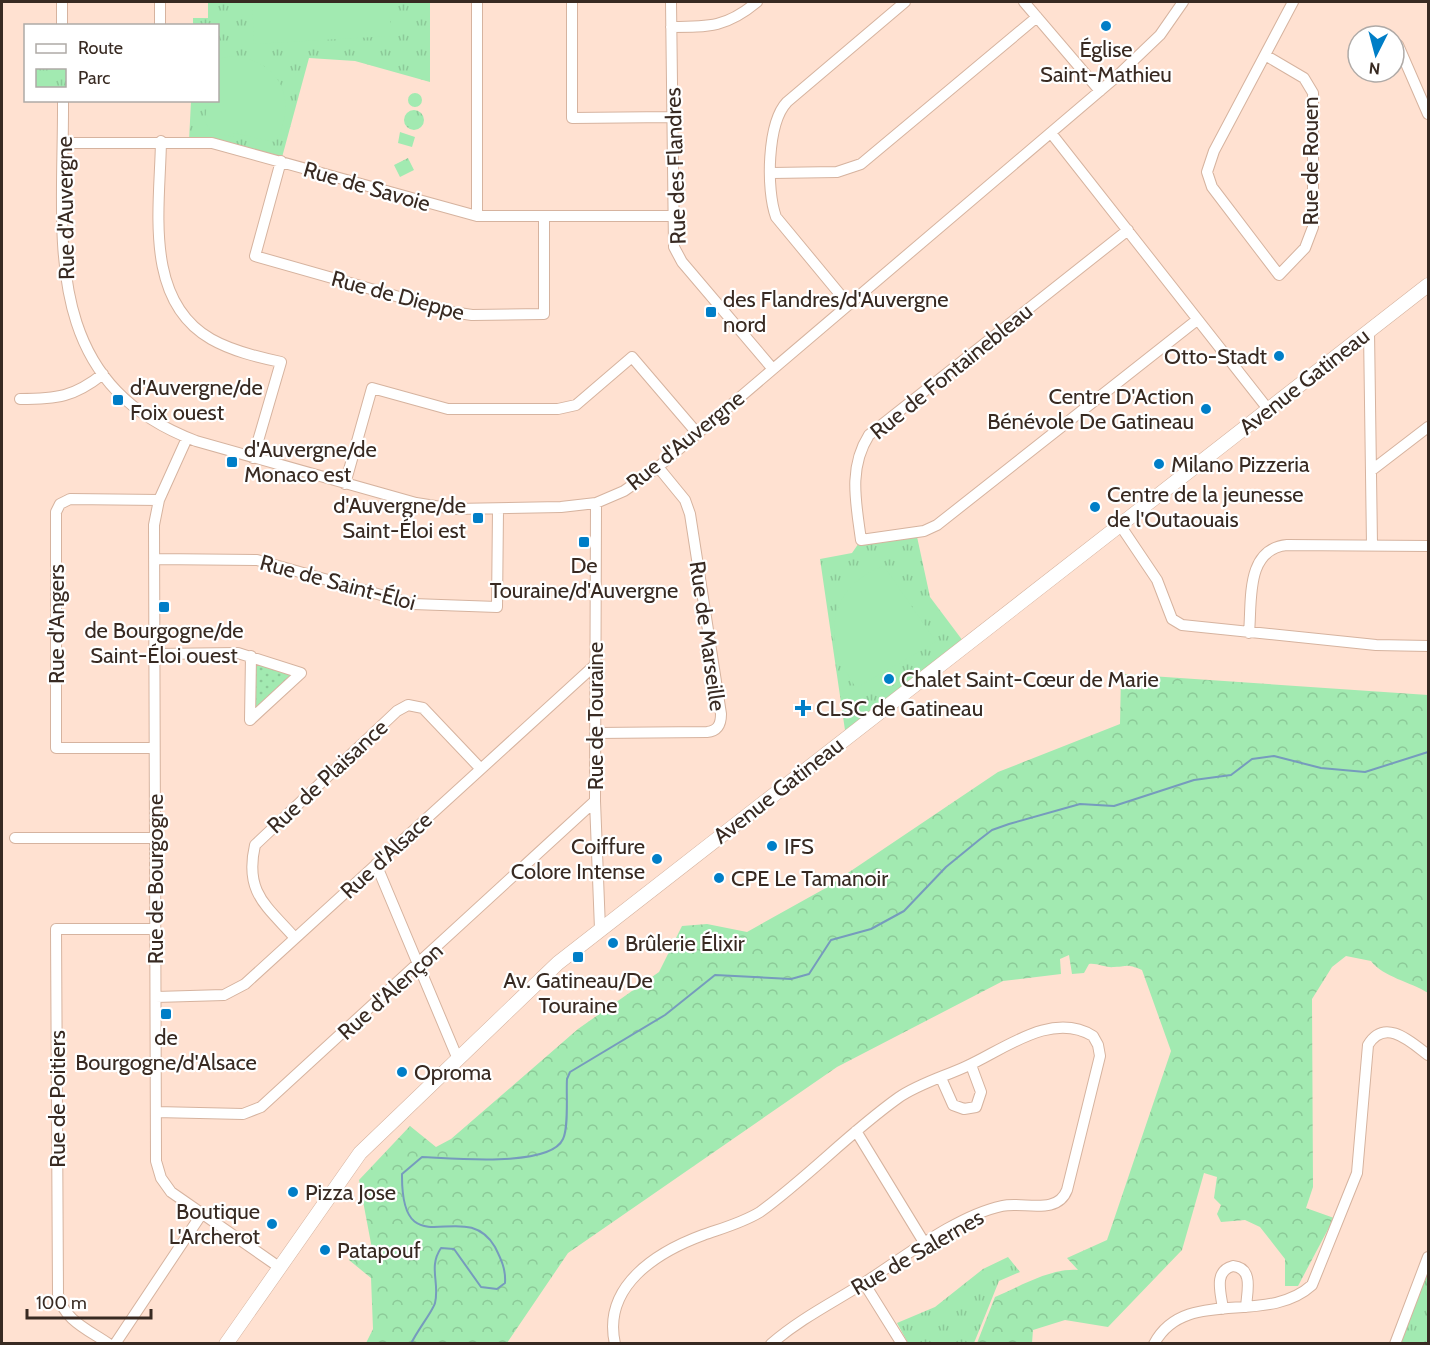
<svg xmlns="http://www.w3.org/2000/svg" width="1430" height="1345" font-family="Cabin,sans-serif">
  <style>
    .grass { fill: url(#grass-dots) }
    .forest { fill: url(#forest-crowns) }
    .park { fill: url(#park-tufts) }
    .pitch { fill: #a2eab1 }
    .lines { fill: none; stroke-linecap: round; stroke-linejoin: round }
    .stream { stroke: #769bbd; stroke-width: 2 }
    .street-casing { stroke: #d6b39f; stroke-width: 12 }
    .secondary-casing { stroke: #d6b39f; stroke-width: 15 }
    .street { stroke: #fff; stroke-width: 10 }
    .secondary { stroke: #fff; stroke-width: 14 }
    .poi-dot { fill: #007ec7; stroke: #fff; stroke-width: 2 }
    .labels { text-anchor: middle; stroke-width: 4.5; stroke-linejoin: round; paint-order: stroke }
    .poi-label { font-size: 22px; fill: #382a22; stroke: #fff; text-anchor: start }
    .street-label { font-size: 22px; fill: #382a22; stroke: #fff }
  </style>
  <defs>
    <pattern id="grass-dots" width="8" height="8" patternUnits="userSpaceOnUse" patternTransform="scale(1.5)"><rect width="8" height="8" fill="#a2eab1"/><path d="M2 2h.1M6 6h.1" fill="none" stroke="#8cc998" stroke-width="1.8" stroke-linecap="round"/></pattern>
    <pattern id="forest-crowns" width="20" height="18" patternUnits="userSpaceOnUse" patternTransform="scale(1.5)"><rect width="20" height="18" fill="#a2eab1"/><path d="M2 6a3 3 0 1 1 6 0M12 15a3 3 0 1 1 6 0" fill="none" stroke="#8cc998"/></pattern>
    <pattern id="park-tufts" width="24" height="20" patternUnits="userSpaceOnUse" patternTransform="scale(1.5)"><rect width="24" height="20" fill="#a2eab1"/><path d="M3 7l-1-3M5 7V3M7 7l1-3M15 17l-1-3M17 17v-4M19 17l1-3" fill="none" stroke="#8cc998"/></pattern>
  </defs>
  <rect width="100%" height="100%" fill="#ffe1d1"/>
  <path class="grass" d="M251 656 301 673 250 720Z"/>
  <path class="forest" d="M1121 674 1428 695V993C1411 982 1383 977 1371 961L1346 956 1332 967 1312 999 1313 1187 1306 1208 1334 1218 1298 1286H1285V1259L1260 1227 1245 1220 1221 1222 1217 1214 1221 1205 1214 1198 1217 1177 1204 1173 1182 1250 1108 1327 1065 1320 1033 1330 1032 1343H977L995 1297C1021 1286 1050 1268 1078 1270L1067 1258 1107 1240 1171 1051 1142 970C1124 963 1130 967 1114 967 1105 968 1098 963 1089 964L1084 973 1072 974 1069 955 1060 959 1061 974 1003 981 837 1067 568 1253 507 1343H366L373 1329 371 1278 349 1260 355 1247 373 1254 359 1180 410 1126 436 1147 451 1139 578 1029 659 972 682 926 707 924 747 932 824 889 998 772 1120 724Z"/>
  <path class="park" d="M208 2H430V82L355 61 309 58 281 161 189 141 191 101 218 100V26L193 25V18H208Z
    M408 100a7 7 0 1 1 14 0a7 7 0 1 1-14 0Z
    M404 120a10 10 0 1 1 20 0a10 10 0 1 1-20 0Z
    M400 132 415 137 412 147 398 143Z
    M408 158 414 170 400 177 394 165Z
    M916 532 930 597 966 645 846 737 820 559 852 553 861 540Z
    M1008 1257 1020 1272 999 1281 974 1343H908L897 1323 935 1307 983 1269Z
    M1422 1274 1428 1277V1343L1395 1344Z"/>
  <path class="pitch" d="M252 2H389L391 36 254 44Z
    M232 56C281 60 299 101 275 142L234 133 233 137 212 132 205 123 207 102 218 100V59Z
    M884 566 936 642 856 688C850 677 842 666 838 655 825 615 845 579 884 566Z"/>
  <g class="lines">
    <path class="stream" d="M411 1344C416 1332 433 1311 435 1303 440 1283 428 1267 441 1248L454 1249 481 1287 497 1289 505 1283C506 1269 501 1259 495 1247 464 1194 401 1271 402 1174L422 1157C451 1158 550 1168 563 1139 569 1127 566 1093 567 1079L570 1072 665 1015 715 975 791 979 809 974 831 940 871 929 904 911 946 867 979 840 992 830 1009 824 1080 804 1114 806 1194 780 1231 775 1252 759 1274 756 1321 768 1365 772 1428 752"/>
    <defs>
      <path id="street" d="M572 2V118L672 117
        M671 2 674 247 682 262 772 368
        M1024 2 1100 91
        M62 26V2
        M160 26V2
        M671 27C710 27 727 27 757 2
        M1398 45 1428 114
        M1265 55 1304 78 1313 93V227L1305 248 1279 275 1212 187 1207 172 1214 151 1293 2
        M63 100C64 237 37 381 196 441L416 503 454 509 561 507 596 503 624 491 658 467 1115 78 1160 35 1183 2
        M1051 133 1268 409
        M161 141C160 207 143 300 211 339 232 351 257 357 281 362L253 458
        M63 143H212L477 216H673
        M281 161 255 256 452 312 472 315 544 314V217
        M772 173 837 172 861 164 1037 17
        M477 216V2
        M1128 230 869 435C848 468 856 503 861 540L924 531 937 525 1197 320
        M848 304 776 217C766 190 767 123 787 102L905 2
        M1369 331 1372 545
        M20 399C57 399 74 397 103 374
        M187 438 159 500 154 525 156 1161 161 1178 171 1192 279 1267
        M1372 470 1428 427
        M345 484 372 388 448 409H558L576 405 632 357 697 433
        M596 503 595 801 600 929
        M1120 525 1157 580 1172 619 1182 625 1376 645 1428 646
        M154 559 257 560 413 604 497 607 498 510
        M1249 633C1252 601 1245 549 1287 545L1428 546
        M154 654 238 653 301 673 250 720
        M250 720 251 656
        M596 733 707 732C718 731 721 724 721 714L690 514 685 500 658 467
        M154 748H56V512L60 504 70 499 159 500
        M15 838H155
        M376 864 457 1057
        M295 938C267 906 244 893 255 845L397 711 408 705 423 708 480 768
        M156 997 224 995 245 984 595 665
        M941 1078 953 1105 964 1109 976 1107 981 1092 971 1065
        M156 1112 243 1114 261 1107 595 801
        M856 1131 925 1244
        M864 1283 902 1344
        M1223 1309C1221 1293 1213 1271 1233 1266 1254 1268 1247 1292 1246 1307
        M109 1344C89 1330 63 1320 58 1294L56 929H155
        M115 1344 201 1215
        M615 1344C602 1286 657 1252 703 1235 723 1228 742 1223 760 1212 808 1177 849 1133 898 1098 918 1084 943 1077 965 1067 1002 1051 1051 1010 1093 1036L1098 1045 1100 1056 1067 1190C1057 1216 1023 1201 1002 1206 956 1216 906 1256 867 1281 834 1302 801 1318 771 1344
        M1154 1344C1185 1285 1266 1327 1312 1285L1357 1173 1368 1045C1385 1017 1411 1042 1428 1055
        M1395 1344 1428 1257"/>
      <path id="secondary" d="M226 1344 360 1153 558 963 1428 285"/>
    </defs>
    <use href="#street" class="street-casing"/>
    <use href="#secondary" class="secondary-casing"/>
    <use href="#street" class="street"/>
    <use href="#secondary" class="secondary"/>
  </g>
  <g class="poi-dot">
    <circle cx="1106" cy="26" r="6"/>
    <rect x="705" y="306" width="12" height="12" rx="3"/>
    <circle cx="1279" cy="356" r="6"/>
    <rect x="112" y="394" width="12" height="12" rx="3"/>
    <circle cx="1206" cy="409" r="6"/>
    <rect x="226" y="456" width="12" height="12" rx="3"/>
    <circle cx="1159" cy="464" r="6"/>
    <circle cx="1095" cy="507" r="6"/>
    <rect x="472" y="512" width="12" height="12" rx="3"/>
    <rect x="578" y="536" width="12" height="12" rx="3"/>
    <rect x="158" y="601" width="12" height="12" rx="3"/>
    <circle cx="889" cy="679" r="6"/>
    <path d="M800 699h6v6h6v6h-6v6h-6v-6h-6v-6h6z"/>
    <circle cx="772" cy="846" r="6"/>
    <circle cx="657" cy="859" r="6"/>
    <circle cx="719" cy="878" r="6"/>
    <circle cx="613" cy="943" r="6"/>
    <rect x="572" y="951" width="12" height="12" rx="3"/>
    <rect x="160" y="1008" width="12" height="12" rx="3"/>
    <circle cx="402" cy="1072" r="6"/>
    <circle cx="293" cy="1192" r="6"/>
    <circle cx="272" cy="1224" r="6"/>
    <circle cx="325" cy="1250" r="6"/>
  </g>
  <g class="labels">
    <g class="poi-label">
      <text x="1106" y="57" text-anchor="middle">Église<tspan x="1106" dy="25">Saint-Mathieu</tspan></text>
      <text x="723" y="307">des Flandres/d'Auvergne<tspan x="723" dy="25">nord</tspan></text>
      <text x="1267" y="364" text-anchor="end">Otto-Stadt</text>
      <text x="130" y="395">d'Auvergne/de<tspan x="130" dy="25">Foix ouest</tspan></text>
      <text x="1194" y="404" text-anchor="end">Centre D'Action<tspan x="1194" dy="25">Bénévole De Gatineau</tspan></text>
      <text x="244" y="457">d'Auvergne/de<tspan x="244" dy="25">Monaco est</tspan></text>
      <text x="1171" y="472">Milano Pizzeria</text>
      <text x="1107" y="502">Centre de la jeunesse<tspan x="1107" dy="25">de l'Outaouais</tspan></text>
      <text x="466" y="513" text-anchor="end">d'Auvergne/de<tspan x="466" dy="25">Saint-Éloi est</tspan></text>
      <text x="584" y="573" text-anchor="middle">De<tspan x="584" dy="25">Touraine/d'Auvergne</tspan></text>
      <text x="164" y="638" text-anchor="middle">de Bourgogne/de<tspan x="164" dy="25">Saint-Éloi ouest</tspan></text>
      <text x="901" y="687">Chalet Saint-Cœur de Marie</text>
      <text x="816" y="716">CLSC de Gatineau</text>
      <text x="645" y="854" text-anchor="end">Coiffure<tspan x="645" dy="25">Colore Intense</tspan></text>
      <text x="784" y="854">IFS</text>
      <text x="731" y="886">CPE Le Tamanoir</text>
      <text x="625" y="951">Brûlerie Élixir</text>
      <text x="578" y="988" text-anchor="middle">Av. Gatineau/De<tspan x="578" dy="25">Touraine</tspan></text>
      <text x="166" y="1045" text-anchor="middle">de<tspan x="166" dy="25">Bourgogne/d'Alsace</tspan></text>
      <text x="414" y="1080">Oproma</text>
      <text x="305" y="1200">Pizza Jose</text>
      <text x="260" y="1219" text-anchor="end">Boutique<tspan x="260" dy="25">L'Archerot</tspan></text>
      <text x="337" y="1258">Patapouf</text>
    </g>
    <g class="street-label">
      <text transform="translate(1310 161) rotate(-90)" y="8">Rue de Rouen</text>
      <text transform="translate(675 166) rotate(-92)" y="8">Rue des Flandres</text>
      <text transform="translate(367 186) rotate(16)" y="8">Rue de Savoie</text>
      <text transform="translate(65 208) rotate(-91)" y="8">Rue d'Auvergne</text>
      <text transform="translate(398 295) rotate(15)" y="8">Rue de Dieppe</text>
      <text transform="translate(951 371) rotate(-39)" y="8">Rue de Fontainebleau</text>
      <text transform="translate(1304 381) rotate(-38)" y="8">Avenue Gatineau</text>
      <text transform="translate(685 440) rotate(-39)" y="8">Rue d'Auvergne</text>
      <text transform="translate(338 582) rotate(15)" y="8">Rue de Saint-Éloi</text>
      <text transform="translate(56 624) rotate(-90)" y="8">Rue d'Angers</text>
      <text transform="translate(708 636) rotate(82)" y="8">Rue de Marseille</text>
      <text transform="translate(595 716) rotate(-90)" y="8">Rue de Touraine</text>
      <text transform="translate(327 776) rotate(-43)" y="8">Rue de Plaisance</text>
      <text transform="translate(778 790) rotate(-38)" y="8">Avenue Gatineau</text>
      <text transform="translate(386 855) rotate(-43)" y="8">Rue d'Alsace</text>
      <text transform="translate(155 879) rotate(-90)" y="8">Rue de Bourgogne</text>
      <text transform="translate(390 991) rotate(-42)" y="8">Rue d'Alençon</text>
      <text transform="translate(57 1099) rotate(-90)" y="8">Rue de Poitiers</text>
      <text transform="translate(917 1252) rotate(-30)" y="8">Rue de Salernes</text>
    </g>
  </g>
  <rect width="1430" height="1345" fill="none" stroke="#382a22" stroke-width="6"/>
  <rect x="24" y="24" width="195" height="78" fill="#ffffff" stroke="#afaaa7" stroke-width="1.5"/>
  <rect x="36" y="44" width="30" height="9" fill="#ffffff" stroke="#afaaa7" stroke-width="1.5"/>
  <text x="78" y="54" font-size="18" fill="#382a22">Route</text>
  <rect x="36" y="69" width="30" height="18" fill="url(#park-tufts)" stroke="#afaaa7" stroke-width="1.5"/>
  <text x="78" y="84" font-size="18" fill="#382a22">Parc</text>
  <g transform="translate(1376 54) rotate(186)"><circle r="28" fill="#ffffff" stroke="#afaaa7" stroke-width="1.5"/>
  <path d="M0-4.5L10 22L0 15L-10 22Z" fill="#007ec7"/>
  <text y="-9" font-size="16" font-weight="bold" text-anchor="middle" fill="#382a22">N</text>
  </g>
  <path d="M27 1309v9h124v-9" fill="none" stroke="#382a22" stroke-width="3"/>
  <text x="36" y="1309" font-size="18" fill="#382a22" stroke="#ffffff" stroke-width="4.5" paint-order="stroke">100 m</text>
</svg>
